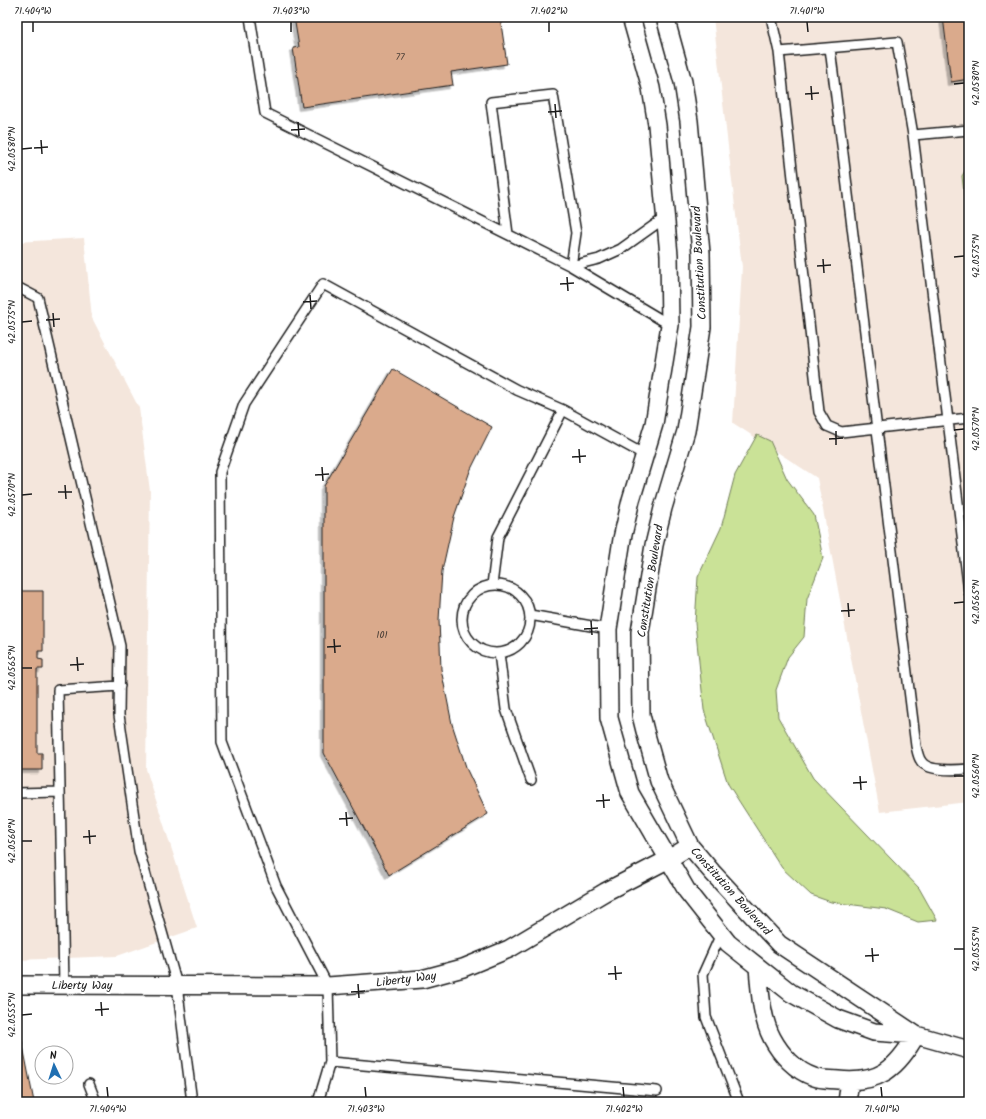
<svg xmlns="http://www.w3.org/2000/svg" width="986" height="1119" font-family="Kalam,sans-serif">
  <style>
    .built { fill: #f4e6dc }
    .green { fill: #cae297; stroke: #737f5a }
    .building { fill: #daaa8c; stroke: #1c1c1c; filter: url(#shadow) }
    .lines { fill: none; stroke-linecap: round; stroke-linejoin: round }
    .lane-casing { stroke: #1c1c1c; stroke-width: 12 }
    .street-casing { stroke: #1c1c1c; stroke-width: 20 }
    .lane { stroke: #fff; stroke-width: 9 }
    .street { stroke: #fff; stroke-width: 17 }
    .ticks { fill: none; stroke: #1c1c1c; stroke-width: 1.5 }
    .labels { text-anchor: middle; stroke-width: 4; stroke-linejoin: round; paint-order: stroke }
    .number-label { font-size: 10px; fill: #4c4038 }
    .street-label { font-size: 12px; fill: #1c1c1c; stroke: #fff }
    .neatline { fill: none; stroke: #1c1c1c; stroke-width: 1.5 }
    .ticks-label { font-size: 10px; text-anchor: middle; fill: #1c1c1c }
  </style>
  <defs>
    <filter id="shadow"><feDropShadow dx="-3.5" dy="3.5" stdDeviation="0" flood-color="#0004"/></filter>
  </defs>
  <rect width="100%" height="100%" fill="#fff"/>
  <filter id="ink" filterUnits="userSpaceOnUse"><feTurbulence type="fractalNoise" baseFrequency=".025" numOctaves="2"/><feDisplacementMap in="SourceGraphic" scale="8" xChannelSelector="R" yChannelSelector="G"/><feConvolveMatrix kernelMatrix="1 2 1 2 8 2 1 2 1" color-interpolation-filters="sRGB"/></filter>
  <g filter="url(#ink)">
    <path class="built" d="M713 17H969V802L880 812 817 478 733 423 742 267Z
      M84 238 92 318 139 408 150 491 146 769 197 928 117 956 17 960V242Z"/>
    <path class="green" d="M969 164V236L962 176Z
      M757 435 770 441 787 479 814 515 823 558 807 599 804 637 788 657 776 690 778 717 813 778 919 888 937 920 918 922 886 909 831 902 811 895 782 868 728 784 704 710 695 623 698 577 721 528 735 475Z"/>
    <path class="building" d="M294 17H500L507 64 451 72 453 85 302 107 293 48 299 47Z
      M943 17H969V79L951 82Z
      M393 369 492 427 470 471 454 517 442 571 439 620 441 669 452 724 467 770 488 814 389 875 324 753V486Z
      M17 591H43V651H38V659L43 660V669H37V753H42V770H17Z
      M20 1031 34 1102H17V1032Z"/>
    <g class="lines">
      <defs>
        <path id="lane" d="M250 17 265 113 571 266 670 325
          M771 17 779 52 897 42 913 135 969 130
          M830 48 916 746C917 750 918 757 921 761 927 772 957 770 969 769
          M779 52 819 412 827 426 841 432 969 418
          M913 135 969 592
          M508 234 491 102 553 95 576 233 571 266 599 259 621 249 666 217
          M17 287 38 298 120 646 119 715 139 851 177 985 192 1102
          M492 585 498 537 563 410
          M462 619a34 34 0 1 1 68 0a34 34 0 1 1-68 0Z
          M530 615 608 629
          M499 653 506 709 531 780
          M17 793 59 792
          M721 934 703 974 706 1017 739 1102
          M64 985 58 690 120 686
          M330 1062 657 1091
          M89 1084 96 1102
          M318 1102 330 1062 328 986 276 886 222 742 220 472 244 404 323 284 517 390 563 410 645 455"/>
        <path id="street" d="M631 17 651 88 657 125 669 255 670 325 654 424 631 500 622 539 608 629 609 718 630 793 687 891 728 943 791 993 838 1019 874 1032 916 1035 969 1050
          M665 17 683 82 689 121 701 253 702 327 686 431 663 508 654 545 640 632 641 715 645 731 659 781 690 846 712 872 779 944 916 1035
          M758 967C760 990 761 1017 772 1038 781 1055 796 1071 814 1077 822 1080 830 1079 838 1080 855 1082 870 1081 885 1072 899 1063 908 1049 916 1035
          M17 985 328 986 422 979 463 968 509 949 605 892 667 860 690 846
          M847 1102 850 1081"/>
      </defs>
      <use href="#lane" class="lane-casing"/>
      <use href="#street" class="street-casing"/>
      <use href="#lane" class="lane"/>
      <use href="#street" class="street"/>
    </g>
  </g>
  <path class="ticks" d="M33 22V32M291 22V32M549 22V32M807 22 808 32M954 84 964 83M811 86 812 100M805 94 819 93M555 104 556 118M548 112 562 111M298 122 299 136M291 130 305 129M41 140 42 154M34 148 48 147M22 149 32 148M954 257 964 256M823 259 824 273M817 266 831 265M567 277 568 291M560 284 574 283M310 295 311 309M303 302 317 301M53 313 54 327M46 320 60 319M22 322 32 321M954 430 964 429M836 431V445M829 439 843 438M579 449 580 463M572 457 586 456M322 467 323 481M315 475 329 474M65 485 66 499M58 492H72M22 495 32 494M848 603 849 617M954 603 964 602M841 611 855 610M591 621 592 635M584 629 598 628M334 639 335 653M327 647 341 646M77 657 78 671M70 665 84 664M22 668H32M860 776 861 790M954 776H964M853 783 867 782M603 794 604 808M596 801 610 800M346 812 347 826M339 819 353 818M89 830 90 844M83 837 96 836M22 841H32M872 948 873 962M954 949H964M865 956 879 955M615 966 616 980M608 974 622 973M358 984 359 998M351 992 365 991M101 1002 102 1016M95 1010 109 1009M22 1015 32 1014M107 1087 108 1097M365 1087 366 1097M623 1087 624 1097M881 1087 882 1097"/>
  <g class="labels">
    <g class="number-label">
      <text x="400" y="60">77</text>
      <text x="382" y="638">101</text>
    </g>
    <g class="street-label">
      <text transform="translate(699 263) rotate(-93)" y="4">Constitution Boulevard</text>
      <text transform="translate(650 581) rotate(-81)" y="4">Constitution Boulevard</text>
      <text transform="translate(731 891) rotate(48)" y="4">Constitution Boulevard</text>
      <text transform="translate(406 979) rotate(-7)" y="4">Liberty Way</text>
      <text x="82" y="989">Liberty Way</text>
    </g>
  </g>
  <rect width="986" height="1119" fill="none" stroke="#fff" stroke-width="44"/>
  <g transform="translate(54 1065) rotate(356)"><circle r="19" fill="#ffffff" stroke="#a4a4a4"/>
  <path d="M0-3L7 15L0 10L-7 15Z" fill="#1f6fb2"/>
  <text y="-6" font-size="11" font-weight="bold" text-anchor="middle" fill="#1c1c1c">N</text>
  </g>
  <rect x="22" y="22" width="942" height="1075" class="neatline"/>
  <g class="ticks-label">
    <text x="33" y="14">71.404°W</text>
    <text x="291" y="14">71.403°W</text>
    <text x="549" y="14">71.402°W</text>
    <text x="807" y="14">71.401°W</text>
    <text transform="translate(975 83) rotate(-90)" y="4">42.0580°N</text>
    <text transform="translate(11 149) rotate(-90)" y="4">42.0580°N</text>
    <text transform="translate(975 256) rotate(-90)" y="4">42.0575°N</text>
    <text transform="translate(11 322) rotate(-90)" y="4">42.0575°N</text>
    <text transform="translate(975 429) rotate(-90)" y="4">42.0570°N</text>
    <text transform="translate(11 495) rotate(-90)" y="4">42.0570°N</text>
    <text transform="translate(975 602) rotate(-90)" y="4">42.0565°N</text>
    <text transform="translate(11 668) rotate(-90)" y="4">42.0565°N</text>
    <text transform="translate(975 776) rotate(-90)" y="4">42.0560°N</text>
    <text transform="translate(11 841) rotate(-90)" y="4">42.0560°N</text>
    <text transform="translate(975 949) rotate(-90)" y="4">42.0555°N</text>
    <text transform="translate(11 1015) rotate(-90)" y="4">42.0555°N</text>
    <text x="108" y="1112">71.404°W</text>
    <text x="366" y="1112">71.403°W</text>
    <text x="624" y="1112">71.402°W</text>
    <text x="882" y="1112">71.401°W</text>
  </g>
</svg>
